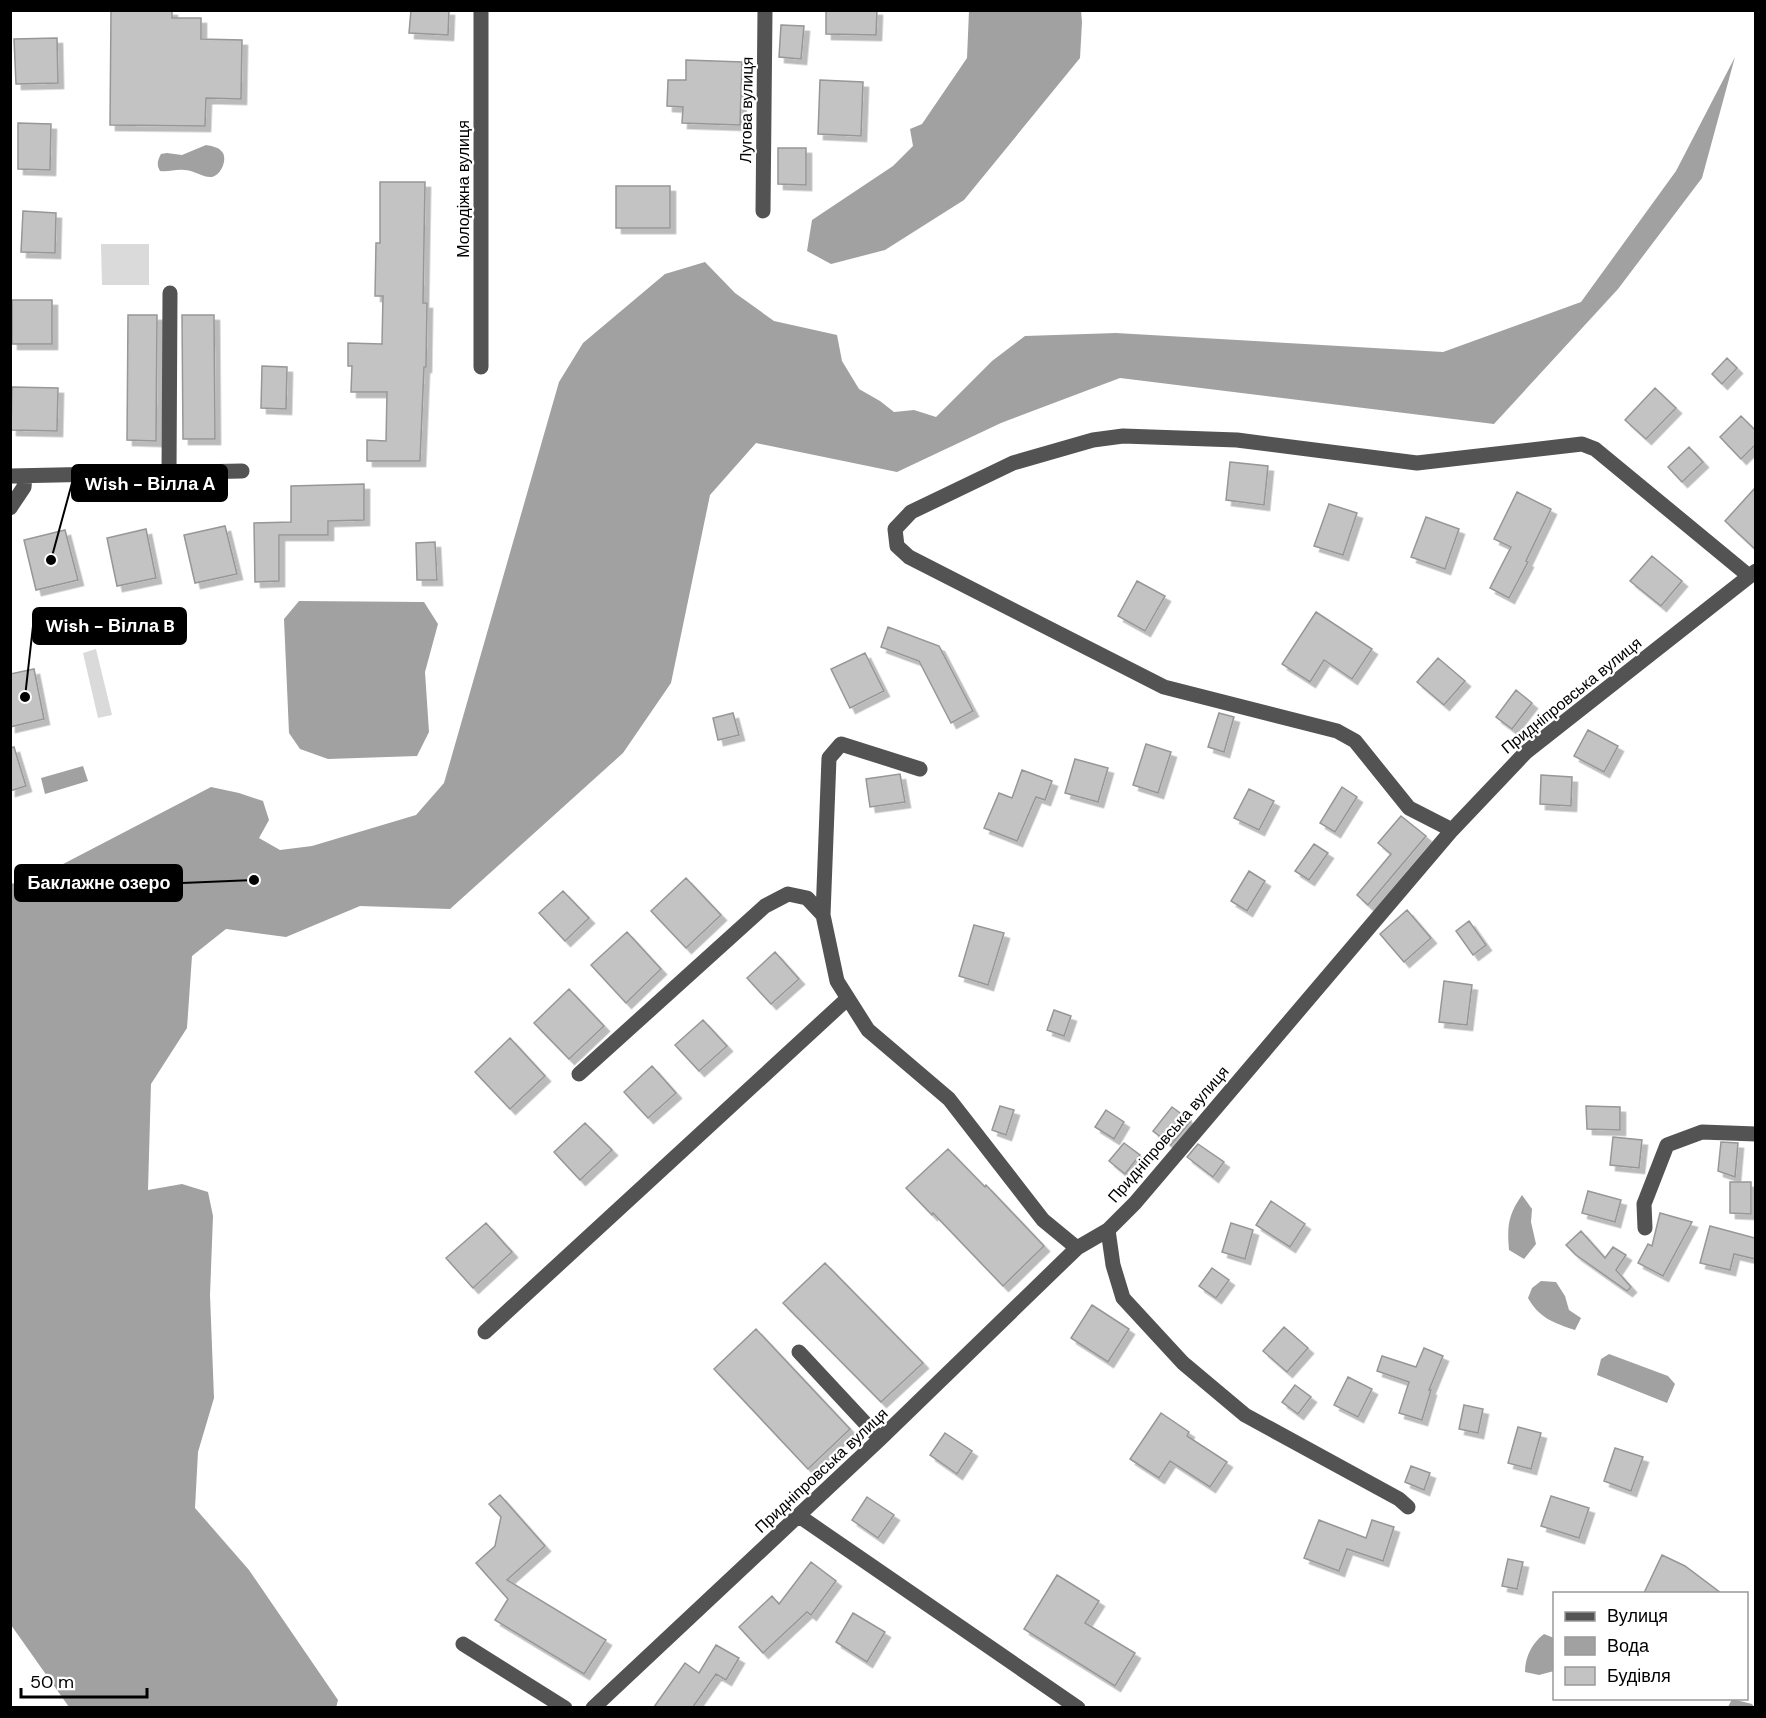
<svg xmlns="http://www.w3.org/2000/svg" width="1766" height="1718" font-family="'DM Sans',sans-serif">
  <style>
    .green { fill: #dadada }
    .water { fill: #a1a1a1 }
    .building { fill: #c3c3c3; stroke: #979797; stroke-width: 1.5; filter: url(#shadow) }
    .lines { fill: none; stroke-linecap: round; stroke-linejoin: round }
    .minor { stroke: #535353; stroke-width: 15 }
    .labels { text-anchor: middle; stroke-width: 4.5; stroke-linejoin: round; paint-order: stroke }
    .street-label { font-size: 16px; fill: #000; stroke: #fff }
    .leader { fill: none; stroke: #000; stroke-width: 2 }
    .callout-dot { fill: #000; stroke: #fff; stroke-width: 2 }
    .callout { fill: #000; stroke: #000; stroke-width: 2 }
    .callout-label { font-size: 18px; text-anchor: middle; font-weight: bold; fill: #fff }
  </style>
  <defs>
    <filter id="shadow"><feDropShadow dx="5.5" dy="5.5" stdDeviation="0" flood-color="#0004"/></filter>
  </defs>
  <rect width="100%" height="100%" fill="#fff"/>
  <path class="green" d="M101 244H149V285H102Z
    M96 649 112 715 98 718 83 653Z"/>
  <path class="water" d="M969 11H1081L1082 22 1080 58 964 200 885 250 831 264 807 251 812 220 893 166 913 146 910 129 922 124 967 58Z
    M1735 57 1702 178 1618 289 1494 424 1120 378 1001 423 897 472 756 443 710 495 671 683 623 753 450 909 360 906 286 937 226 929 192 956 187 1028 151 1084 148 1190 182 1184 208 1192 213 1216 210 1295 214 1398 198 1452 195 1508 249 1570 338 1700 336 1708 69 1707 11 1625V884L42 875 211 787 239 793 263 801 269 820 259 838 280 850 312 846 416 815 444 783 559 382 583 343 665 274 705 262 735 293 774 321 837 335 842 361 859 389 880 401 894 412 914 410 936 417 992 361 1025 336 1116 333 1443 352 1581 302 1676 171Z
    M206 145C212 146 219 147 223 153 227 161 221 175 212 177 203 178 194 170 184 170 176 169 169 172 160 171 156 164 158 160 161 154L167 153 182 155Z
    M299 601 424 602 438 624 425 672 429 732 417 756 328 759 300 749 289 733 284 619Z
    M83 766 88 781 45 794 41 778Z
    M1522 1195 1532 1209 1531 1222 1536 1244 1524 1259 1509 1250C1507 1226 1508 1215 1522 1195Z
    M1541 1281 1556 1282 1565 1296 1569 1310 1581 1318 1575 1330C1554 1323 1539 1318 1528 1298L1532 1288Z
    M1609 1354 1668 1376 1675 1384 1667 1403 1597 1375 1601 1359Z
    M1544 1634 1554 1638V1671L1539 1675 1525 1672C1525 1657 1532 1643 1544 1634Z
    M1732 1699 1752 1704 1754 1707H1728Z"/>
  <path class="building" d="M111 10H172V18H201V39L242 40 241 99 206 98 205 126 110 125Z
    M411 10H449L448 35 409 33Z
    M826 10H877L876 35 826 34Z
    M781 25 804 26 801 59 779 57Z
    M57 38 58 83 16 84 14 39Z
    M686 60 742 62 740 125 682 123 683 107 667 106 668 80H686Z
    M820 80 863 82 861 136 818 134Z
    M18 123 51 124 50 170 18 169Z
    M778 148H806V185L778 184Z
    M380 182H425L423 303H427L426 367H424L420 461H367V440L386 441 387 392H351L352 366H348V343L382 344 383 296H375L376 243H380Z
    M616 186H670V228H616Z
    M23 211 56 213 55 253 21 252Z
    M12 300H52V344H12Z
    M128 315H157L156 441 127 440Z
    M182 315H214L215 439H183Z
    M1727 358 1737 368 1722 384 1712 374Z
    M262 366 287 367 286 409 261 408Z
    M12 387 58 388 57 431 11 430Z
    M1655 388 1676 408 1646 439 1625 420Z
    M1741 416 1755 430V445L1741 459 1720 437Z
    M1689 447 1703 462 1682 482 1668 467Z
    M1230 462 1268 466 1264 505 1226 500Z
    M364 484V520L328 521V535H279V581L255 582 254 523 291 522V486Z
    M1755 488V549L1725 521Z
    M1517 492 1551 509 1526 561 1528 562 1509 598 1490 588 1511 547 1494 539Z
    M1329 504 1357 513 1343 555 1314 546Z
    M1426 517 1459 529 1445 569 1411 557Z
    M225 526 237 574 195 583 184 535Z
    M146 529 156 578 117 586 107 538Z
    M65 530 78 580 36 590 24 540Z
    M435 542 437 580H417L416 543Z
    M1652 556 1682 581 1661 606 1630 581Z
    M1137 581 1165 596 1145 631 1118 616Z
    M1316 612 1372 649 1352 679 1324 660 1310 682 1282 664Z
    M888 627 939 646 973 711 951 723 919 661 881 647Z
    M865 653 884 691 850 708 831 669Z
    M1438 658 1465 681 1444 705 1417 682Z
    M34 669 44 719 10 727V674Z
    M1516 690 1532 703 1512 729 1496 717Z
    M733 713 739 735 718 740 713 718Z
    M1219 713 1234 717 1224 752 1208 747Z
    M1588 730 1618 746 1604 772 1574 756Z
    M1146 744 1171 752 1158 793 1133 785Z
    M14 747 26 786 10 791V748Z
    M1075 759 1108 768 1098 802 1065 793Z
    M1022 770 1052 781 1045 800 1036 797 1017 841 984 828 999 793 1012 798Z
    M900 774 905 802 870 807 866 779Z
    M1541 775 1572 777 1571 806 1540 804Z
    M1342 787 1357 797 1335 832 1320 823Z
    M1249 789 1274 801 1259 830 1234 818Z
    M1401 816 1426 836 1368 905 1357 895 1391 854 1378 843Z
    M1314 844 1328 853 1309 880 1295 871Z
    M1249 871 1265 881 1247 911 1231 901Z
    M686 878 721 915 686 948 651 911Z
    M563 891 589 918 565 941 539 913Z
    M1407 910 1431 938 1404 962 1380 934Z
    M1469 921 1486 945 1473 955 1456 931Z
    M974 925 1004 933 988 985 959 976Z
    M627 932 661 969 626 1003 591 965Z
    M775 952 799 979 771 1004 747 978Z
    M1444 981 1472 985 1467 1025 1439 1022Z
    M569 989 604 1026 569 1059 534 1023Z
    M1054 1010 1071 1016 1064 1036 1047 1030Z
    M703 1020 727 1046 699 1071 675 1045Z
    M510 1038 545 1076 510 1109 475 1072Z
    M652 1066 676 1093 648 1118 624 1092Z
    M1000 1106 1014 1110 1006 1135 992 1130Z
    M1586 1106 1620 1107V1130L1587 1129Z
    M1172 1107 1191 1121 1171 1145 1153 1131Z
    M1106 1110 1124 1122 1114 1139 1095 1127Z
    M585 1123 612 1150 580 1180 554 1152Z
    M1613 1137 1642 1140 1639 1168 1610 1165Z
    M1721 1142 1738 1143 1735 1177 1718 1171Z
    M1124 1143 1140 1155 1125 1174 1109 1161Z
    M1198 1144 1224 1162 1213 1177 1187 1157Z
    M948 1149 985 1187 986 1185 1044 1246 1003 1286 933 1213 932 1215 906 1188Z
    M1730 1182H1751V1214L1730 1213Z
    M1588 1191 1621 1200 1615 1222 1582 1213Z
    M1271 1201 1305 1224 1290 1247 1256 1225Z
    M1660 1213 1692 1222 1663 1276 1638 1263 1648 1244 1652 1246Z
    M486 1223 512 1252 473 1288 446 1258Z
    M1231 1223 1253 1230 1245 1259 1222 1252Z
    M1710 1226 1755 1238V1259L1734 1254 1730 1270 1700 1263Z
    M1581 1231 1605 1258 1613 1247 1626 1255 1616 1270 1631 1287 1627 1291 1576 1255 1566 1245Z
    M825 1263 923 1363 881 1402 783 1303Z
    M1212 1268 1229 1280 1216 1298 1199 1286Z
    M1092 1305 1129 1329 1108 1362 1071 1338Z
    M1284 1327 1308 1348 1287 1372 1263 1351Z
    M756 1329 850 1429 808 1469 714 1369Z
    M1424 1348 1443 1356 1429 1390H1431L1422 1420 1399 1413 1409 1382 1377 1371 1382 1356 1416 1367Z
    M1348 1377 1372 1389 1358 1417 1334 1405Z
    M1295 1385 1311 1397 1298 1414 1282 1402Z
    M1464 1405 1483 1409 1478 1433 1459 1429Z
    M1161 1413 1189 1432 1187 1436 1227 1462 1210 1487 1170 1461 1159 1478 1130 1459Z
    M1518 1427 1541 1433 1531 1469 1508 1463Z
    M945 1433 972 1451 957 1474 930 1455Z
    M1615 1448 1643 1457 1631 1491 1604 1481Z
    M1411 1466 1430 1473 1424 1490 1405 1482Z
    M500 1495 545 1546 507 1580 606 1640 584 1674 495 1620 508 1599 476 1563 495 1546 501 1517 489 1504Z
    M1551 1496 1589 1508 1579 1538 1541 1526Z
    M867 1497 894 1515 878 1538 852 1520Z
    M1319 1520 1366 1538 1372 1520 1394 1527 1383 1561 1347 1549 1339 1571 1304 1558Z
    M1662 1555 1685 1566 1721 1593H1644Z
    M1508 1559 1523 1562 1517 1589 1502 1586Z
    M811 1562 836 1581 811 1615 807 1612 763 1653 739 1627 772 1596 779 1604Z
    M1057 1575 1099 1601 1085 1623 1135 1653 1115 1686 1024 1629Z
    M853 1613 885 1632 867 1662 836 1642Z
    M716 1645 739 1658 726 1680 716 1674 693 1707H654L685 1663 699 1673Z"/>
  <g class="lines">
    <path class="minor" d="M763 211 765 10
      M481 367V10
      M169 473 170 293
      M10 476 242 471
      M10 508 24 487 25 476
      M1452 830 1409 808 1355 741 1337 731 1164 687 909 557 897 546 895 529 911 512 1013 463 1093 440 1123 436 1237 440 1417 463 1582 444 1595 449 1749 576
      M823 915 829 758 841 744 920 769
      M579 1074 765 906 788 894 807 898 823 915 837 981 868 1030 949 1099 1043 1220 1077 1248
      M1645 1228 1644 1204 1667 1145 1702 1132 1756 1134
      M1108 1230 1113 1265 1123 1298 1183 1363 1245 1415 1399 1499 1408 1507
      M485 1332 847 999
      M799 1352 880 1439
      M799 1516 1078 1708
      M463 1644 565 1708
      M593 1708 880 1439 1077 1248 1108 1230 1135 1203 1452 830 1526 752 1756 571"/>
  </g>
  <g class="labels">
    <g class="street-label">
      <text transform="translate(746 110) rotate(-89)" y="6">Лугова вулиця</text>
      <text transform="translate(463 189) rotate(-90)" y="6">Молодіжна вулиця</text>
      <text transform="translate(1571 695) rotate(-39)" y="6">Придніпровська вулиця</text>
      <text transform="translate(1168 1134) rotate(-49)" y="6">Придніпровська вулиця</text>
      <text transform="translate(821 1470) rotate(-43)" y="6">Придніпровська вулиця</text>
    </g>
  </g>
  <path class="leader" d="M51 560L72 483M25 697L33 626M254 880L182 883"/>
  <g class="callout-dot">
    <circle cx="51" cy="560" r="6"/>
    <circle cx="25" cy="697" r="6"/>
    <circle cx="254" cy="880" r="6"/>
  </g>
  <g class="callout">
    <rect x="72" y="465" width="155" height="36" rx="6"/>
    <rect x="33" y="608" width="153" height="36" rx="6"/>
    <rect x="15" y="865" width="167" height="36" rx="6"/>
  </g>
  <g class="callout-label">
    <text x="150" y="490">Wish - Вілла А</text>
    <text x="110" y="632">Wish - Вілла B</text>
    <text x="99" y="889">Баклажне озеро</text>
  </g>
  <rect width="1766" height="1718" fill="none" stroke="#000000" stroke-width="24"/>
  <rect x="1553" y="1592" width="195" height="108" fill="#ffffff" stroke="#999999" stroke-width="1.5"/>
  <rect x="1565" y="1612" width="30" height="9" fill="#535353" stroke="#999999" stroke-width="1.5"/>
  <text x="1607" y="1622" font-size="18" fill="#000000">Вулиця</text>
  <rect x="1565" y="1637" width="30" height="18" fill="#a1a1a1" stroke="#999999" stroke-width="1.5"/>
  <text x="1607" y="1652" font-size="18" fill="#000000">Вода</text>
  <rect x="1565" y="1667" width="30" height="18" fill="#c3c3c3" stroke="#999999" stroke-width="1.5"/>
  <text x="1607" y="1682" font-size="18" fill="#000000">Будівля</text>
  <path d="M21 1688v9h126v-9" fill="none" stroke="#000000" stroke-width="3"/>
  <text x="30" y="1688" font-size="18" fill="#000000" stroke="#ffffff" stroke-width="4.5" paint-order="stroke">50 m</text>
</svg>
